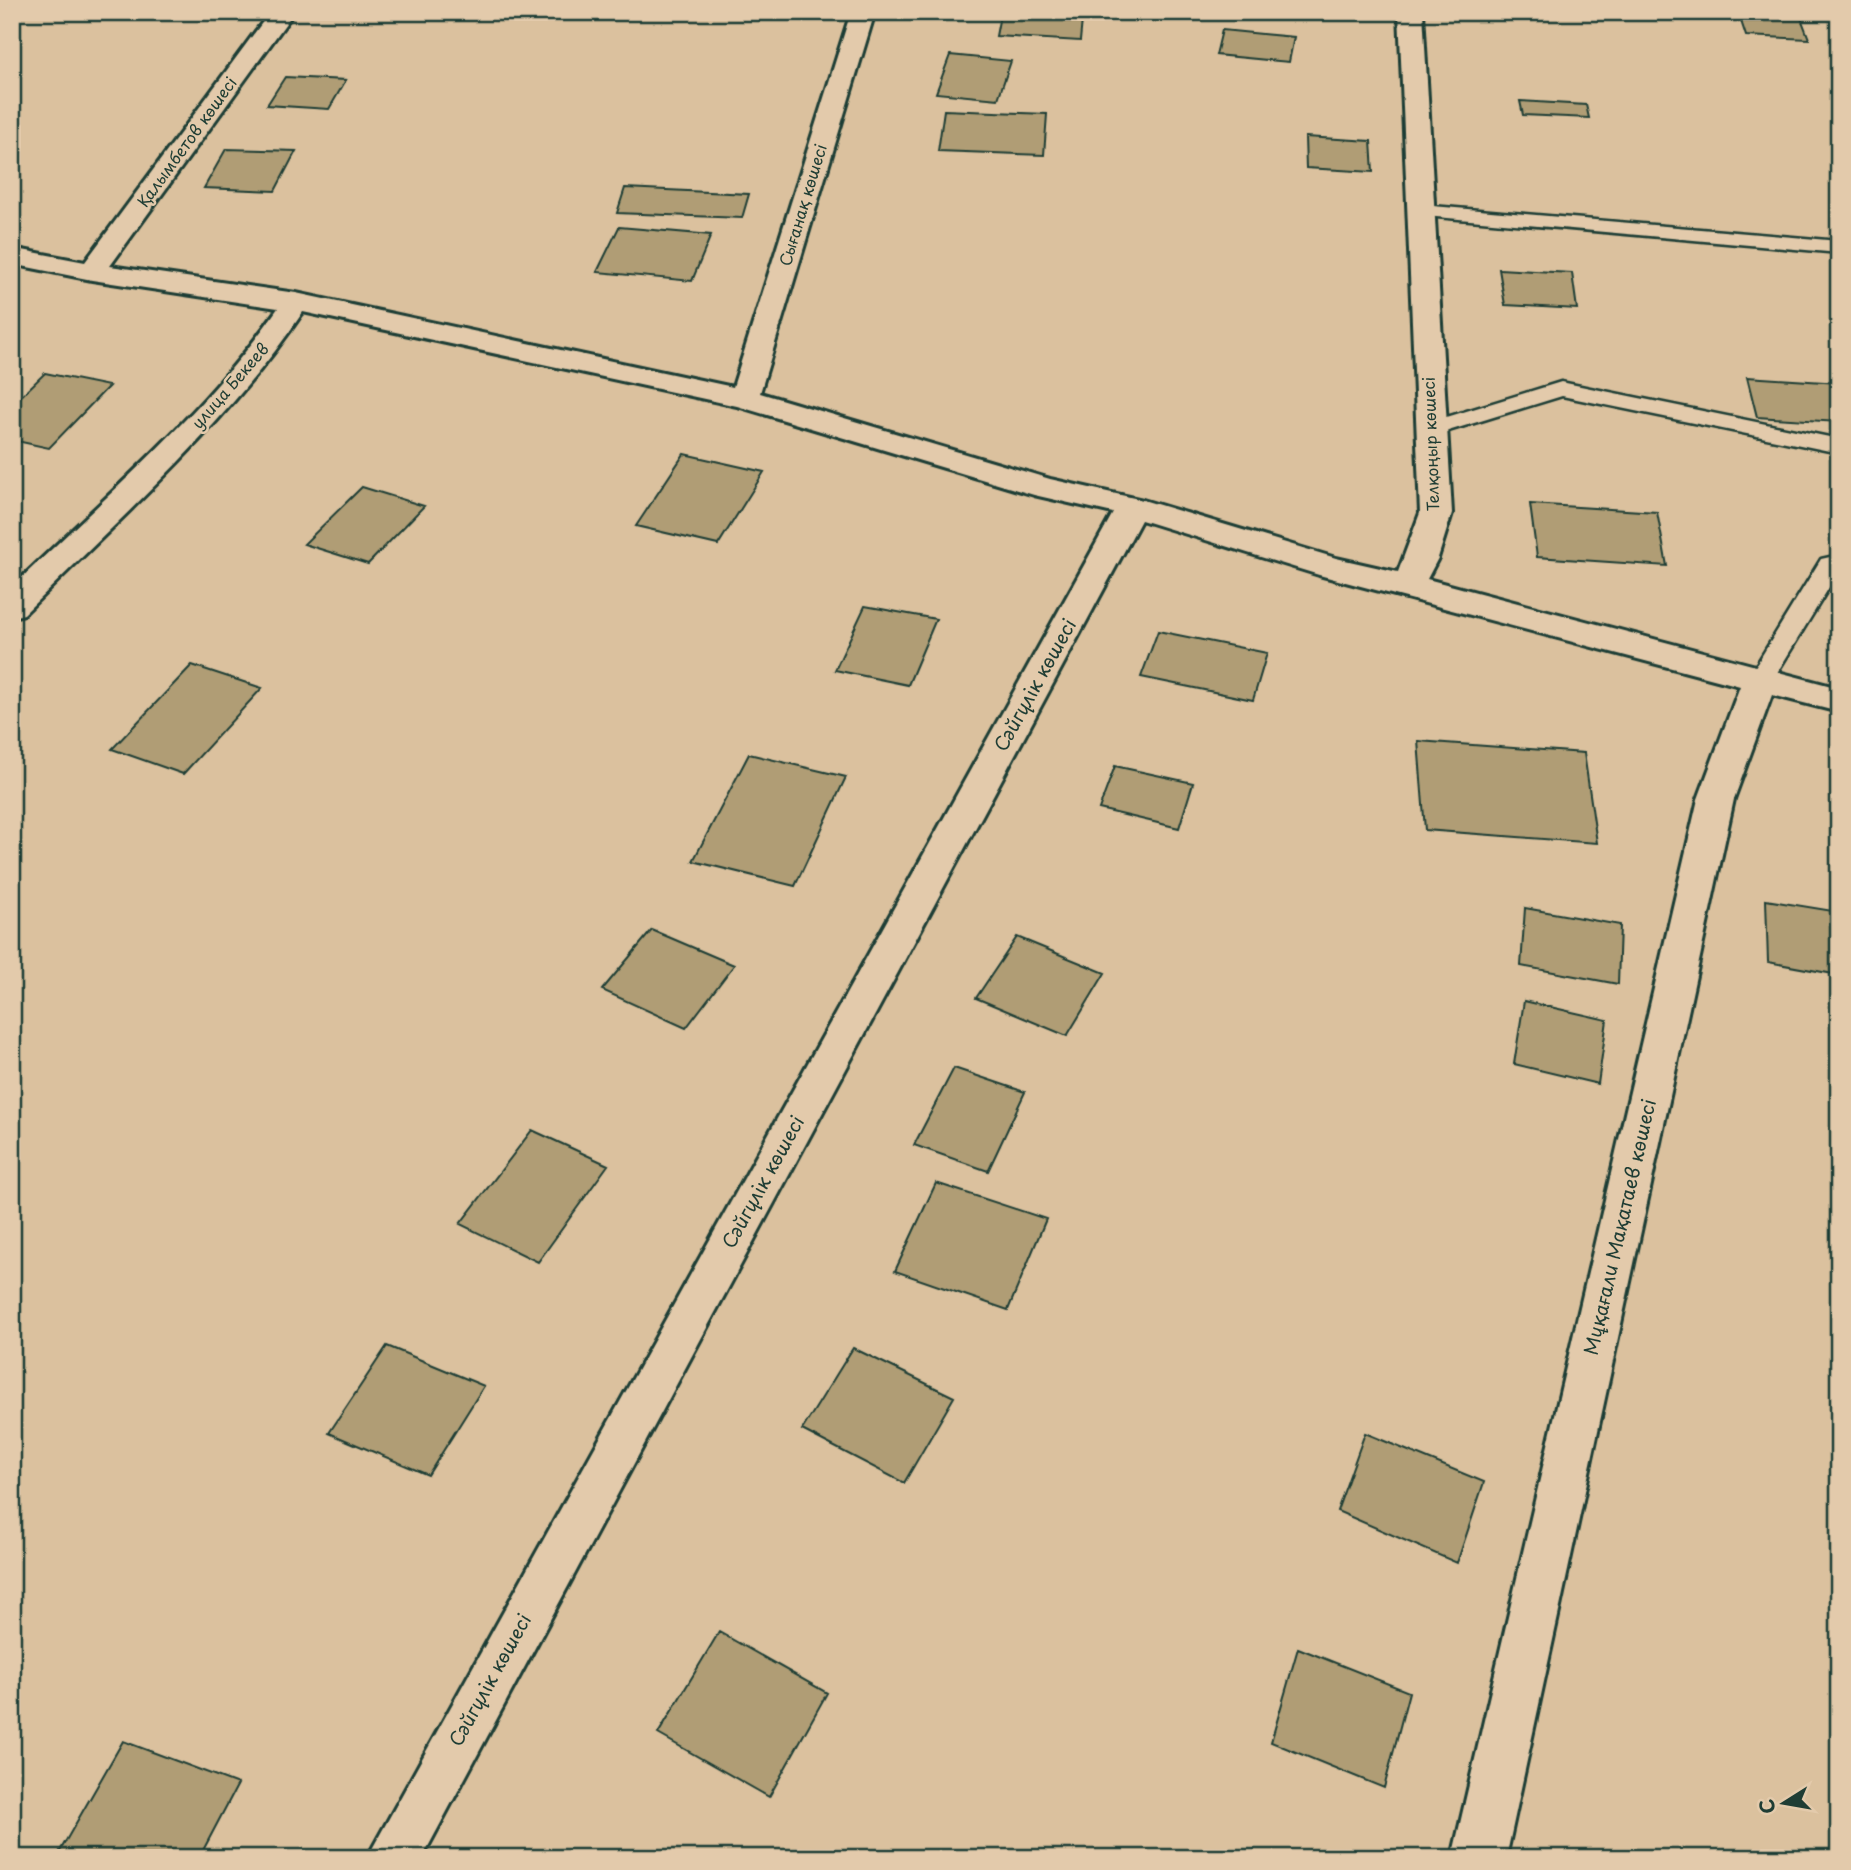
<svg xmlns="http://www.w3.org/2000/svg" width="1851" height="1870" font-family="'Playpen Sans',sans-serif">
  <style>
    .building { fill: #b09d74; stroke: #1f3d34; stroke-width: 2 }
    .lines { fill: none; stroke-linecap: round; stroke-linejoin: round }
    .lane-casing { stroke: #1f3d34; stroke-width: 5 }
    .street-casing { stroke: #1f3d34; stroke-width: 6 }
    .lane { fill: #e3caab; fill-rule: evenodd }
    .street { fill: #e3caab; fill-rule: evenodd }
    .labels { text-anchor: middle; stroke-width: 5; stroke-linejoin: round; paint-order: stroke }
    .far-street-label { font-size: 16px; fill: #1f3d34; stroke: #e3caab }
    .street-label { font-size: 19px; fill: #1f3d34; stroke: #e3caab }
  </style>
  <rect width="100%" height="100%" fill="#dbc19e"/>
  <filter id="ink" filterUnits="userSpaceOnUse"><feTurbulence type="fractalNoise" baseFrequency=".0143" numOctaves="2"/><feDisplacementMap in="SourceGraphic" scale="14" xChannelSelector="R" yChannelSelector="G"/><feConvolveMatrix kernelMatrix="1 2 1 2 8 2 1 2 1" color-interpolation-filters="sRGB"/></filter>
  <g filter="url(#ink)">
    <path class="building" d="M1304 12H1358V16Z
      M1738 12 1799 13 1809 39 1746 36Z
      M1000 15 1082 20 1080 41 996 36Z
      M1222 30 1294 37 1289 62 1216 55Z
      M950 55 1011 61 998 99 936 93Z
      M285 77 346 80 329 109 267 105Z
      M1520 101 1586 105 1589 118 1523 115Z
      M944 110 1047 114 1044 155 938 151Z
      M1305 137 1371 141 1373 172 1306 168Z
      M226 149 296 151 275 191 204 188Z
      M625 188 749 194 742 218 617 213Z
      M619 227 711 235 692 281 597 272Z
      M1499 269 1572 273 1577 309 1505 305Z
      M45 373 109 386 49 448 12 440V405Z
      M1747 377 1839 383V422L1757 417Z
      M684 454 764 472 718 545 636 526Z
      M362 487 424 506 368 564 304 544Z
      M1530 504 1657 512 1667 566 1537 557Z
      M865 606 936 619 908 685 835 670Z
      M1158 631 1267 653 1253 700 1141 677Z
      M192 665 262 688 183 774 112 749Z
      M1418 741 1584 753 1597 843 1425 830Z
      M749 754 846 777 795 886 693 861Z
      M1115 766 1193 783 1179 828 1099 809Z
      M1766 900 1839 912V975L1768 962Z
      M1525 908 1620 925 1618 984 1521 966Z
      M652 930 734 965 686 1028 602 990Z
      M1017 937 1105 973 1067 1036 976 998Z
      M1524 1001 1607 1020 1598 1084 1514 1064Z
      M954 1068 1025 1092 988 1171 914 1145Z
      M532 1130 608 1165 538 1262 460 1224Z
      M936 1183 1046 1219 1008 1310 895 1271Z
      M387 1346 484 1386 428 1475 329 1433Z
      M853 1348 954 1397 904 1483 802 1430Z
      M1365 1433 1484 1482 1457 1563 1337 1511Z
      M719 1632 827 1693 769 1797 658 1734Z
      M1298 1648 1409 1692 1384 1788 1271 1742Z
      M123 1741 238 1784 199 1858H56Z"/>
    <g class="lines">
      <defs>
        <path id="lane" d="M1421 205 1839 241V253L1414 215 1411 211 1414 207Z
          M1561 382 1839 439V453L1562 396 1432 436 1424 434 1420 429 1424 424Z
          M1839 555V571L1769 686 1760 689 1751 686 1747 680 1821 559Z"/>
        <path id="street" d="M270 12H294L110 266 296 293 733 387 851 12H875L760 393 1050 479 1143 500 1336 558 1398 572 1420 513 1399 12H1423L1452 513 1438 558 1427 579 1839 688V712L1772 695 1734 799 1506 1858H1452L1698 799 1740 686 1319 575 1141 520 422 1858H367L1113 513 1034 495 737 406 303 312C226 426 121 517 24 614L12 617V587C104 498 205 413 278 308L92 280 12 264V248L85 262Z"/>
      </defs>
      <use href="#lane" class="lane-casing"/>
      <use href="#street" class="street-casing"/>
      <use href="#lane" class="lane"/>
      <use href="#street" class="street"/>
    </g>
  </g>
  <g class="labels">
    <g class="far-street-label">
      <text transform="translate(187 142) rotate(-54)" y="6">Қалымбетов көшесі</text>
      <text transform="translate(803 205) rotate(-73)" y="6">Сығанақ көшесі</text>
      <text transform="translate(230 386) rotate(-49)" y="6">улица Бекеев</text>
      <text transform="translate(1431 444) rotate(-92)" y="6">Телқоңыр көшесі</text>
    </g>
    <g class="street-label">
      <text transform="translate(1035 685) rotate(-61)" y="7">Сәйгүлік көшесі</text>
      <text transform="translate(763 1182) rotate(-61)" y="7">Сәйгүлік көшесі</text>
      <text transform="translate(1620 1227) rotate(-77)" y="7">Мұқағали Мақатаев көшесі</text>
      <text transform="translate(490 1680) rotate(-61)" y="7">Сәйгүлік көшесі</text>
    </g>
  </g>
  <rect width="1851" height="1870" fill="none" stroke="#e3caab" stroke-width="42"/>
  <rect x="21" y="21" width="1809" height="1828" fill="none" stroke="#1f3d34" stroke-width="2.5" filter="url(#ink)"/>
  <g transform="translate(1784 1803) rotate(259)" stroke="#e3caab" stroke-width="5" paint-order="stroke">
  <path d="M0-5L12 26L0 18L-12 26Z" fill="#1f3d34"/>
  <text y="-10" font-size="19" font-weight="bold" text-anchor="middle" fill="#1f3d34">С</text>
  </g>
</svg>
